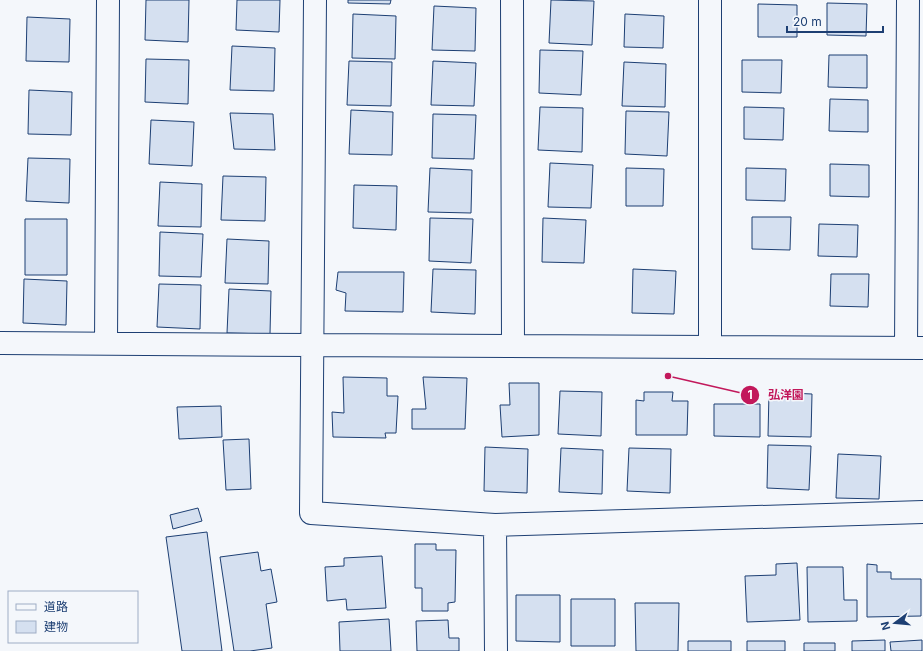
<svg xmlns="http://www.w3.org/2000/svg" width="923" height="651" font-family="Inter,'Noto Sans JP',sans-serif">
  <style>
    .building { fill: #d5e0f0; stroke: #1d3f73 }
    .lines { fill: none; stroke-linecap: round; stroke-linejoin: round }
    .minor-casing { stroke: #1d3f73; stroke-width: 24 }
    .minor { stroke: #f4f7fb; stroke-width: 22 }
    .leader { fill: none; stroke: #c2185b; stroke-width: 1.5 }
    .callout-dot { fill: #c2185b; stroke: #f4f7fb; stroke-width: 1.5 }
    .mark-label { font-size: 12px; text-anchor: middle; font-weight: bold; fill: #fff }
    .callout-label { font-size: 12px; text-anchor: middle; font-weight: bold; fill: #c2185b; stroke: #f4f7fb; stroke-width: 3; stroke-linejoin: round; paint-order: stroke }
  </style>
  <rect width="100%" height="100%" fill="#f4f7fb"/>
  <path class="building" d="M146 0H189L188 42 145 40Z
    M237 0H280L279 32 236 30Z
    M348 0H391L390 4 348 3Z
    M551 0 594 1 592 45 549 43Z
    M827 3 867 4 866 36 827 35Z
    M758 4 797 5V37H758Z
    M434 6 476 8 475 51 432 50Z
    M353 14 396 16 395 59 352 58Z
    M625 14 664 16 663 48 624 47Z
    M27 17 70 19 69 62 26 61Z
    M232 46 275 48 274 91 230 90Z
    M540 50 583 51 581 95 539 93Z
    M829 55H867V88L828 87Z
    M146 59 189 60 188 104 145 102Z
    M742 60H782L781 93 742 92Z
    M349 61 392 62 391 106 347 105Z
    M433 61 476 63 474 106 431 105Z
    M624 62 666 64 665 107 622 106Z
    M29 90 72 92 71 135 28 134Z
    M830 99 868 100V132L829 131Z
    M540 107 583 108 582 152 538 150Z
    M744 107 784 108 783 140 744 139Z
    M351 110 393 112 392 155 349 154Z
    M626 111 669 112 667 156 625 154Z
    M230 113 273 114 275 150 234 149Z
    M433 114 476 115 474 159 432 158Z
    M151 120 194 122 192 166 149 164Z
    M28 158 70 159 69 203 26 201Z
    M550 163 593 165 591 208 548 207Z
    M830 164 869 165V197L830 196Z
    M430 168 472 170 471 213 428 212Z
    M626 168 664 169 663 206H626Z
    M746 168 786 169 785 201 746 200Z
    M223 176 266 177 265 221 221 220Z
    M160 182 202 184 201 227 158 226Z
    M354 185 397 186 396 230 353 228Z
    M752 217H791L790 250 752 249Z
    M430 218 473 219 471 263 429 261Z
    M543 218 586 220 584 263 542 262Z
    M25 219H67V275H25Z
    M819 224 858 225 857 257 818 256Z
    M160 232 203 234 201 277 159 276Z
    M227 239 269 241 268 284 225 283Z
    M433 269 476 270 475 314 431 312Z
    M633 269 676 271 674 314 632 313Z
    M338 272H404L403 312 345 311 346 293 336 290Z
    M831 274H869L868 307 830 306Z
    M24 279 67 281 66 325 23 323Z
    M159 284 201 285 200 329 157 327Z
    M229 289 271 291 270 334 227 333Z
    M343 377 387 378V396H398L396 433H385L386 438 333 437 332 412 344 413Z
    M423 377 467 378 465 429H412V409H426Z
    M509 383H539V435L502 437 500 405H510Z
    M560 391 602 392 601 436 558 434Z
    M644 392H673L672 401H688L687 435H636V400L644 401Z
    M769 392 812 394 811 437 768 436Z
    M714 404H760V437L714 436Z
    M221 406 222 437 179 439 177 407Z
    M249 439 251 489 226 490 223 440Z
    M768 445 811 446 809 490 767 488Z
    M485 447 528 449 527 493 484 491Z
    M561 448 603 450 602 494 559 492Z
    M629 448 671 449 670 493 627 491Z
    M838 454 881 456 879 499 836 498Z
    M198 508 202 521 173 529 170 515Z
    M207 532 222 651H182L166 537Z
    M415 544H436V550H456L455 602 448 603V611H422V588H415Z
    M258 552 261 571 271 569 277 602 266 604 272 648 250 651H234L220 557Z
    M382 556 386 608 347 610 346 599 327 601 325 567 344 566V558Z
    M797 563 800 620 747 622 745 576 776 575V564Z
    M867 564 877 565V572H891V579H921V616L867 617Z
    M807 567H843L844 600H857V621L808 622Z
    M516 595H560V642L516 641Z
    M571 599H615V646H571Z
    M635 603H679L678 651H636Z
    M389 619 391 651H340L339 622Z
    M448 620 449 638H459V651H417L416 621Z
    M885 640V651H852V641Z
    M922 640V651H891L890 642Z
    M688 641H731V651H688Z
    M747 641H785V651H747Z
    M804 643H835V651H804Z"/>
  <g class="lines">
    <defs>
      <path id="minor" d="M315 0 311 513 495 525 923 512
        M512 0 513 345
        M710 0V347
        M0 343 312 345 923 348
        M106 343 108 0
        M906 348 908 0
        M495 525 496 651"/>
    </defs>
    <use href="#minor" class="minor-casing"/>
    <use href="#minor" class="minor"/>
  </g>
  <path class="leader" d="M668 376L750 395"/>
  <g class="callout-dot">
    <circle cx="668" cy="376" r="4"/>
    <circle cx="750" cy="395" r="10"/>
  </g>
  <g class="mark-label">
    <text x="750" y="399">1</text>
  </g>
  <g class="callout-label">
    <text x="786" y="399">弘洋園</text>
  </g>
  <rect x="8" y="591" width="130" height="52" fill="#f4f7fb" stroke="#9eadc5"/>
  <rect x="16" y="604" width="20" height="6" fill="#f4f7fb" stroke="#9eadc5"/>
  <text x="44" y="611" font-size="12" fill="#1d3f73">道路</text>
  <rect x="16" y="621" width="20" height="12" fill="#d5e0f0" stroke="#9eadc5"/>
  <text x="44" y="631" font-size="12" fill="#1d3f73">建物</text>
  <g transform="translate(895 623) rotate(254)" stroke="#f4f7fb" stroke-width="3" paint-order="stroke">
  <path d="M0-3L7 15L0 10L-7 15Z" fill="#1d3f73"/>
  <text y="-6" font-size="11" font-weight="bold" text-anchor="middle" fill="#1d3f73">N</text>
  </g>
  <path d="M787 26v6h96v-6" fill="none" stroke="#1d3f73" stroke-width="2"/>
  <text x="793" y="26" font-size="12" fill="#1d3f73" stroke="#f4f7fb" stroke-width="3" paint-order="stroke">20 m</text>
</svg>
